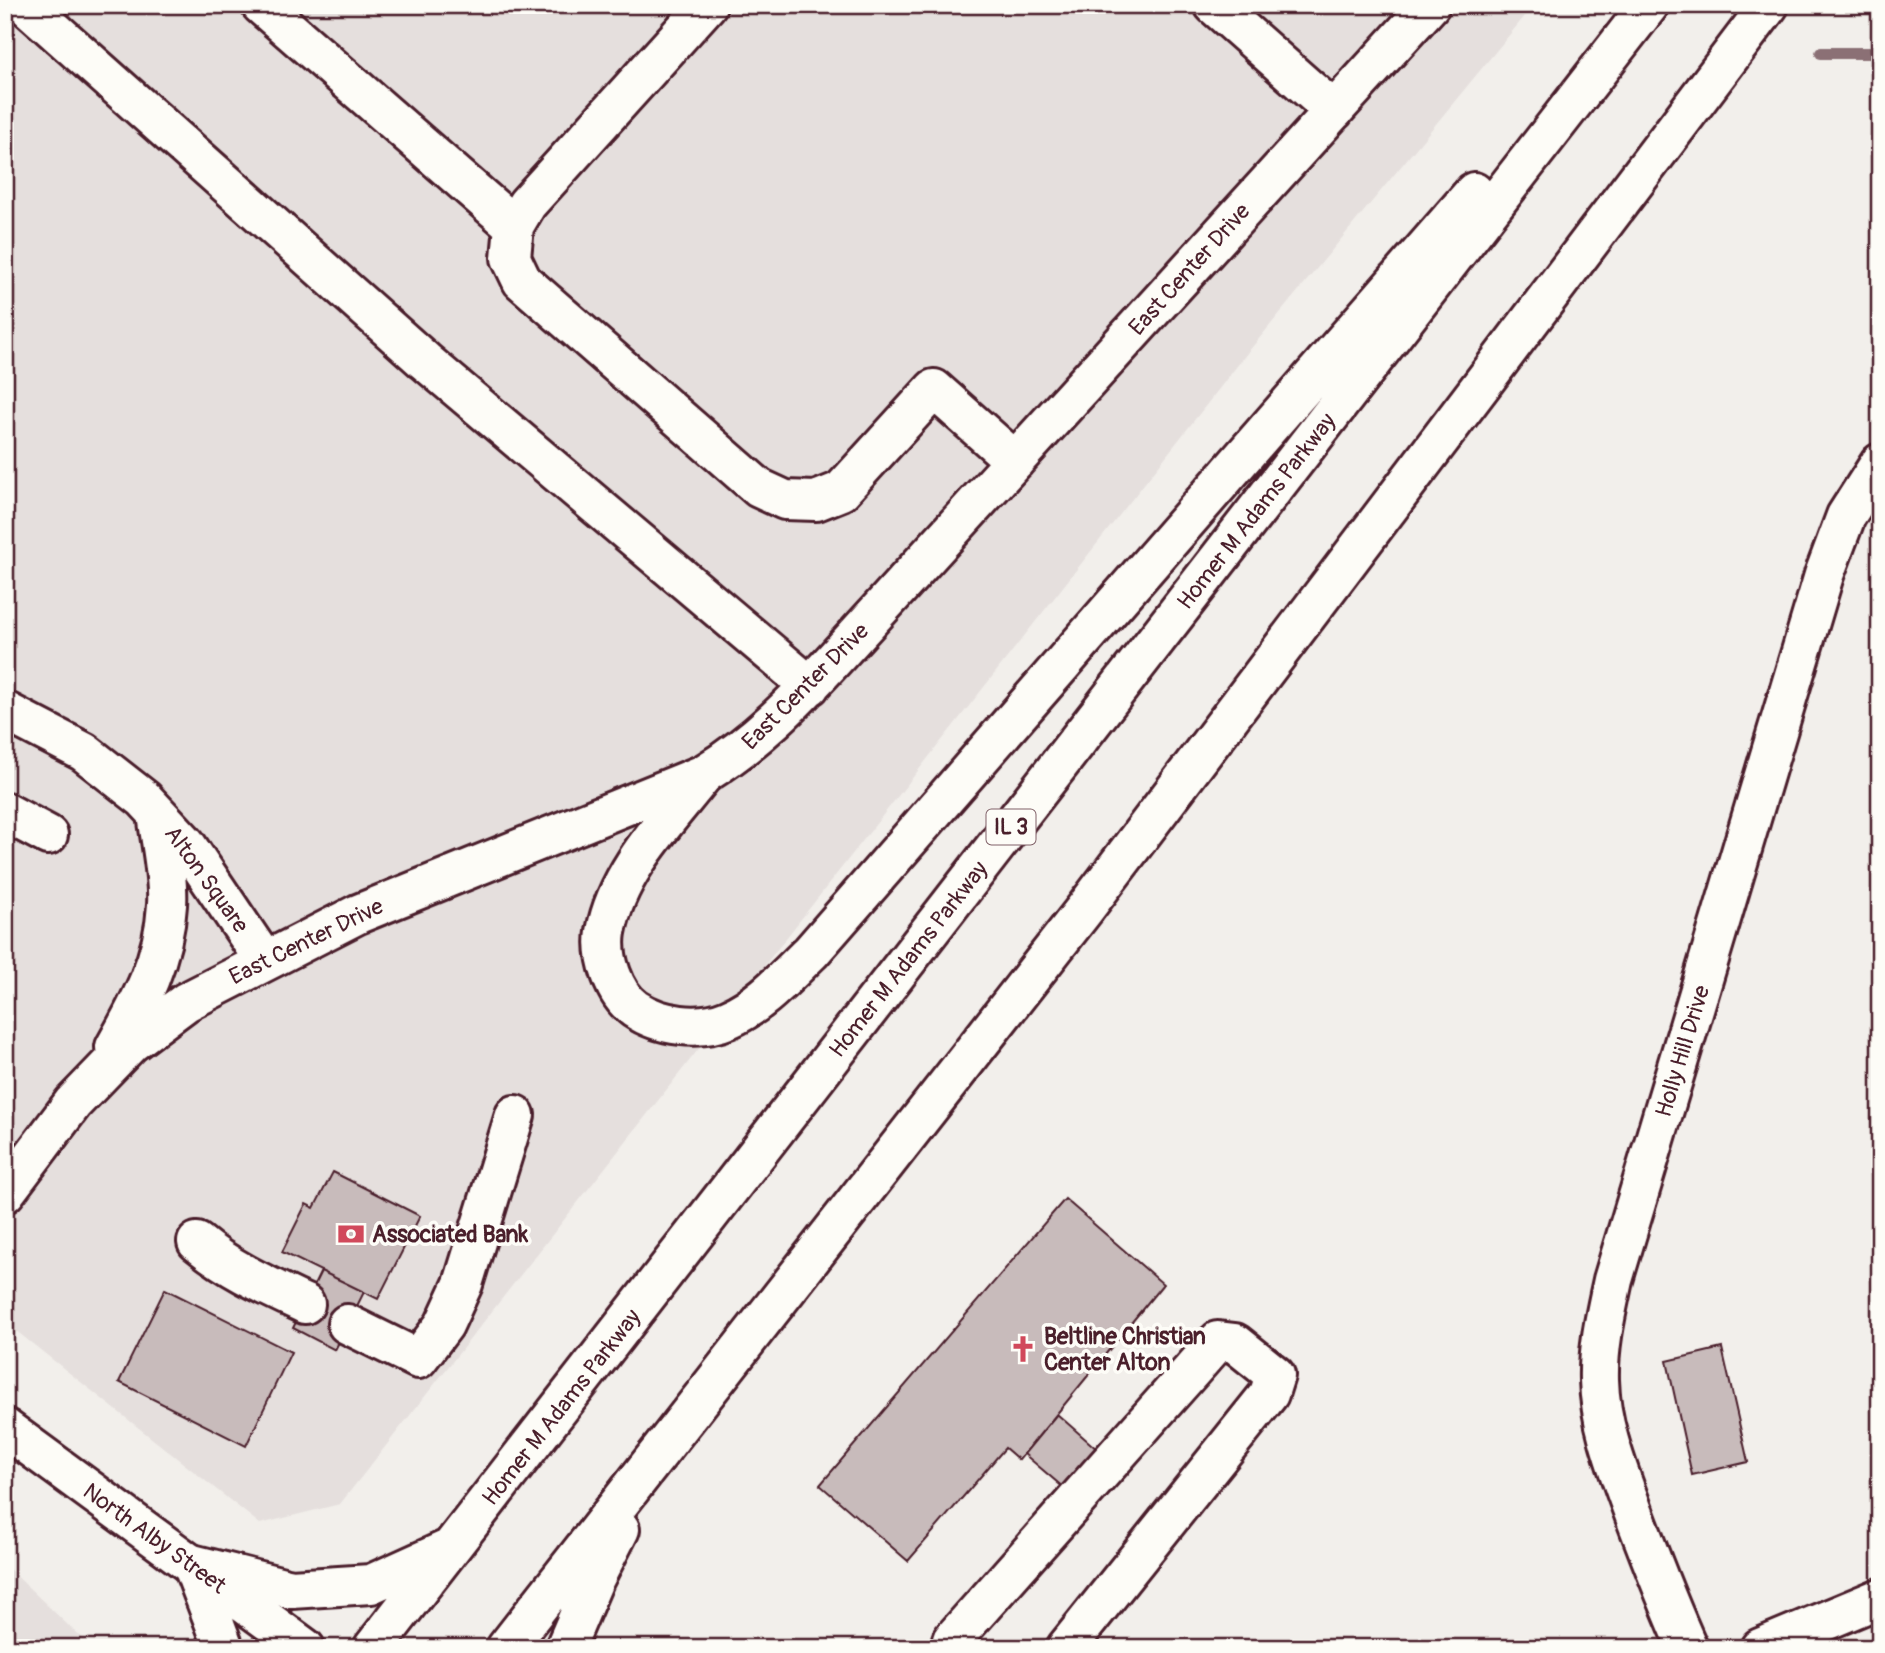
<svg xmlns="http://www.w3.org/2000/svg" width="1885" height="1653" font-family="Pangolin,sans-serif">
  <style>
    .built { fill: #e5dfdd }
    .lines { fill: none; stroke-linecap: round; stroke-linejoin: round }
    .stream { stroke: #8b6f75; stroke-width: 12 }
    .building { fill: #c8bbbb; stroke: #4a1f2b; stroke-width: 2 }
    .minor-casing { stroke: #4a1f2b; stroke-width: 44 }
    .major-casing { stroke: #4a1f2b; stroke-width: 44 }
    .minor { stroke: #fdfcf7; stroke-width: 38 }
    .major { stroke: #fdfcf7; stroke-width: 38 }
    .labels { text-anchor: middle; stroke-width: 7; stroke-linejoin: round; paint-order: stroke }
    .shield { fill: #fdfcf7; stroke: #806168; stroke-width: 2 }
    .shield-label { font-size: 21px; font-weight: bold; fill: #4a1f2b }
    .street-label { font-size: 23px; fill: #4a1f2b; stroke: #fdfcf7 }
    .poi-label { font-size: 23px; font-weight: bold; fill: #4a1f2b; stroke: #fdfcf7; text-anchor: start }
  </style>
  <rect width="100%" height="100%" fill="#f2efeb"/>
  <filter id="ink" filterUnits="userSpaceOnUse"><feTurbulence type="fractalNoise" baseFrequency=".0143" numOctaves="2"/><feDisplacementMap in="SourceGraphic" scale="14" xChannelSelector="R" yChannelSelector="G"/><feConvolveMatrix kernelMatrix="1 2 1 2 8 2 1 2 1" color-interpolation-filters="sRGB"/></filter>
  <g filter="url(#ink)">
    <path class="built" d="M5 5H1534L1248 352 340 1504 260 1524 5 1322Z
      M5 1565 92 1648H5Z"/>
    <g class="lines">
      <path class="stream" d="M1821 53H1880"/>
    </g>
    <path class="building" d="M333 1172 420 1216 378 1299 282 1252 306 1204 314 1208Z
      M1065 1199 1163 1284 1019 1460 1005 1448 908 1561 820 1485Z
      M321 1271 364 1292 335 1350 293 1328Z
      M165 1289 291 1352 246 1446 119 1382Z
      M1722 1348 1748 1462 1692 1475 1667 1361Z
      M1057 1414 1098 1450 1064 1488 1024 1454Z"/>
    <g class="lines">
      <defs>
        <path id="minor" d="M26 5 425 361 810 686
          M261 5 514 226
          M707 5 527 204 514 226 511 258 522 281 759 488 785 500 816 501 841 491 934 389 1015 461
          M1214 5 1334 111
          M5 711 84 752 144 799 186 844 264 960
          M5 812 48 835
          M115 1047C141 1001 164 959 167 905 169 878 160 840 157 813
          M5 1193 73 1103 131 1043 186 1002 358 914 704 774C756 742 797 700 838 655L1430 5
          M197 1242C229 1269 267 1286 305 1304
          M347 1324 418 1359 444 1325 463 1284 515 1115
          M5 1428 305 1648
          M950 1648 952 1640 1218 1341 1235 1343 1275 1375 1269 1394 1066 1648
          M1688 1648C1668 1604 1651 1559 1634 1514 1619 1472 1600 1426 1599 1380 1598 1346 1606 1313 1613 1280L1824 575 1846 516 1880 463
          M1760 1648 1880 1598"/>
        <path id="major" d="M704 774C667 821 617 871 606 932 602 957 614 994 635 1009 660 1026 700 1031 728 1019 761 1005 786 976 811 952L1474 192
          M192 1564 291 1589 371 1584 446 1550
          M192 1564 224 1648
          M373 1648 1649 5
          M506 1648 1084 910 1769 5
          M565 1648 594 1580 620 1529"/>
      </defs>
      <use href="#minor" class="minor-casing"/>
      <use href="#major" class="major-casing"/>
      <use href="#minor" class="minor"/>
      <use href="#major" class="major"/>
    </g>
  </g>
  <defs>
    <symbol id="bank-bare" viewBox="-9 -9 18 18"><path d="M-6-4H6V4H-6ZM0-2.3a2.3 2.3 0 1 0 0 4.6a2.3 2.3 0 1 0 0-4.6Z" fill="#d1495b" stroke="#fdfcf7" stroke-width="2.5" paint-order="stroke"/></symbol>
    <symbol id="church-bare" viewBox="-9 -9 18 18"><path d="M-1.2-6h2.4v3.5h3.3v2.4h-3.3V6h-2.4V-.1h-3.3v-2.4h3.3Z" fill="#d1495b" stroke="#fdfcf7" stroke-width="2.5" paint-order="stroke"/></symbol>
  </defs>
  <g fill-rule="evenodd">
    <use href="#bank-bare" x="332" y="1215" width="38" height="38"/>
    <use href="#church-bare" x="1004" y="1330" width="38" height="38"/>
  </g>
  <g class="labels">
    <rect class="shield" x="986.5" y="809.5" width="49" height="35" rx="5"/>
    <g class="shield-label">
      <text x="1011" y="834">IL 3</text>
    </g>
    <g class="street-label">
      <text transform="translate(1189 269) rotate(-48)" y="8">East Center Drive</text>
      <text transform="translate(1256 511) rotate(-52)" y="8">Homer M Adams Parkway</text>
      <text transform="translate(805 686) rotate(-45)" y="8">East Center Drive</text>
      <text transform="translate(207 879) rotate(54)" y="8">Alton Square</text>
      <text transform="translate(306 941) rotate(-26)" y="8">East Center Drive</text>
      <text transform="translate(908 959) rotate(-52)" y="8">Homer M Adams Parkway</text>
      <text transform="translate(1682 1051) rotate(-73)" y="8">Holly Hill Drive</text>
      <text transform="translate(561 1407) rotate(-52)" y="8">Homer M Adams Parkway</text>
      <text transform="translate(155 1538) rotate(36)" y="8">North Alby Street</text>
    </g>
    <g class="poi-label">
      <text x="372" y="1242">Associated Bank</text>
      <text x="1044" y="1344">Beltline Christian<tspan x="1044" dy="26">Center Alton</tspan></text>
    </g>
  </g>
  <rect width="1885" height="1653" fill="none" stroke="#fdfcf7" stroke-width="28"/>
  <rect x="14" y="14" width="1857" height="1625" fill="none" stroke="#4a1f2b" stroke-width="2.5" filter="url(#ink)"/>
</svg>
